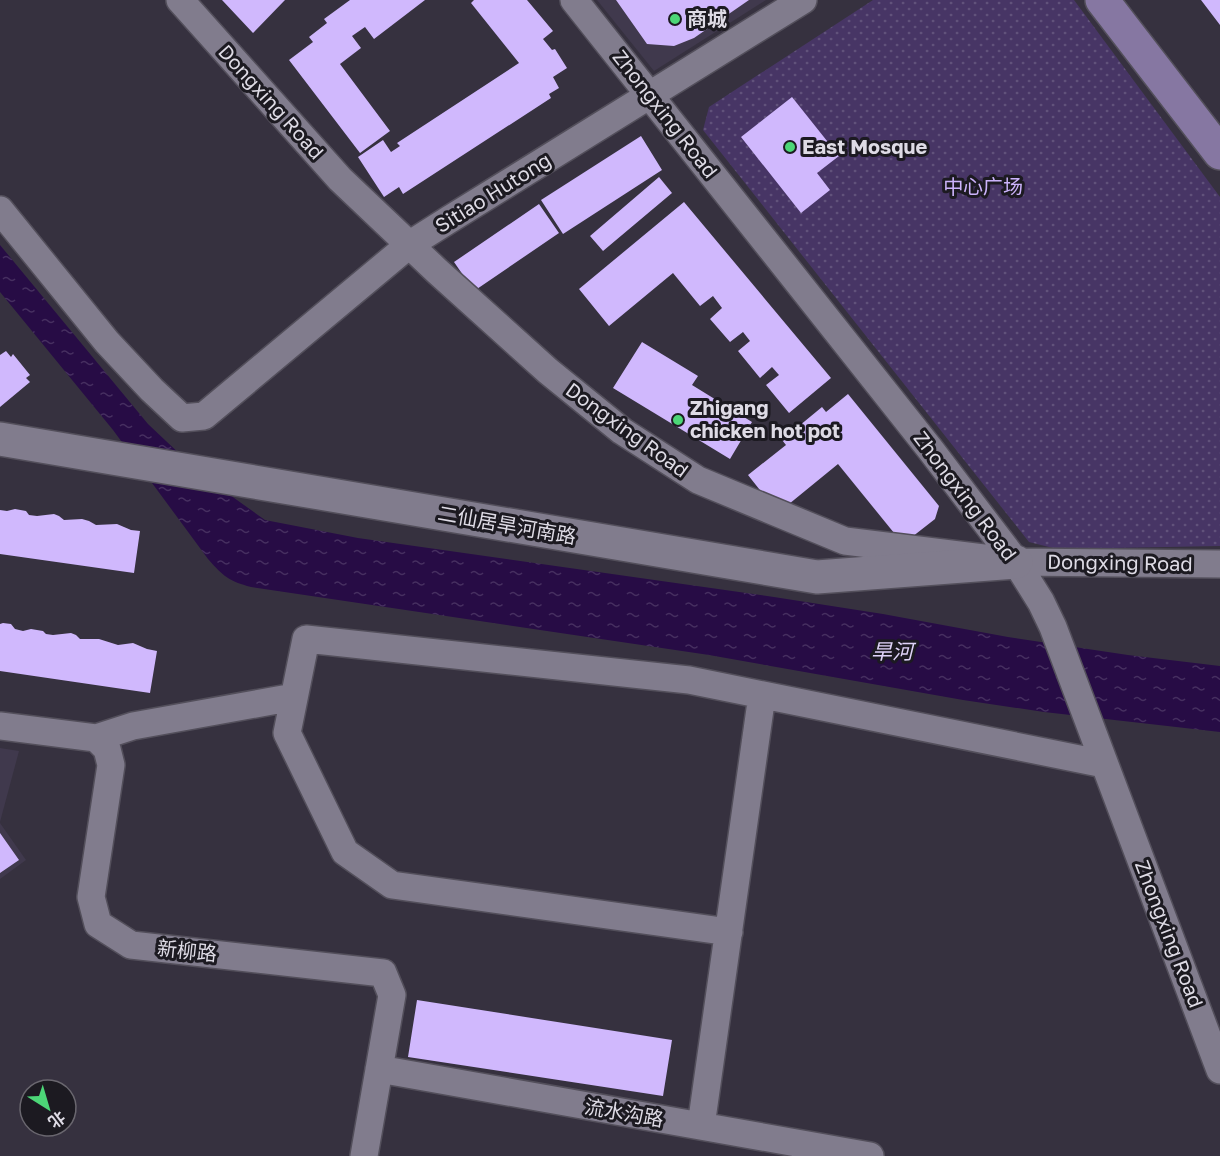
<svg xmlns="http://www.w3.org/2000/svg" width="1220" height="1156" font-family="'Golos Text','Noto Sans SC',sans-serif">
  <style>
    .built { fill: #40394d }
    .park { fill: url(#park-dots) }
    .water { fill: url(#water-ripples) }
    .building { fill: #d0b8fd }
    .lines { fill: none; stroke-linecap: round; stroke-linejoin: round }
    .minor-casing { stroke: #534f5b; stroke-width: 30 }
    .tertiary-casing { stroke: #534f5b; stroke-width: 36 }
    .secondary-casing { stroke: #534f5b; stroke-width: 36 }
    .minor { stroke: #817c8d; stroke-width: 27 }
    .tertiary { stroke: #817c8d; stroke-width: 33 }
    .secondary { stroke: #8677a2; stroke-width: 33 }
    .poi-dot { fill: #4cd677; stroke: #1c1a21; stroke-width: 2 }
    .labels { text-anchor: middle; stroke-width: 6; stroke-linejoin: round; paint-order: stroke }
    .poi-label { font-size: 20px; font-weight: bold; fill: #dedbe5; stroke: #1c1a21; text-anchor: start }
    .street-label { font-size: 20px; fill: #dedbe5; stroke: #1c1a21 }
    .park-label { font-size: 20px; fill: #ccb3fb; stroke: #1c1a21 }
    .water-label { font-size: 21px; font-style: italic; fill: #dfd3f8; stroke: #1c1a21 }
  </style>
  <defs>
    <pattern id="park-dots" width="8" height="8" patternUnits="userSpaceOnUse" patternTransform="scale(1.5)"><rect width="8" height="8" fill="#473565"/><path d="M2 2h.1M6 6h.1" fill="none" stroke="#61527b" stroke-width="1.8" stroke-linecap="round"/></pattern>
    <pattern id="water-ripples" width="26" height="14" patternUnits="userSpaceOnUse" patternTransform="scale(1.5)"><rect width="26" height="14" fill="#270c45"/><path d="M2 4q2-2 4 0t4 0M15 11q2-2 4 0t4 0" fill="none" stroke="#462f60"/></pattern>
  </defs>
  <rect width="100%" height="100%" fill="#36313f"/>
  <path class="built" d="M597 0H766L654 71Z
    M0 748 19 751 0 822Z
    M0 823 26 860 0 879Z"/>
  <path class="park" d="M873 0H1074L1220 197V546L1057 549 1029 542 703 130 709 107Z"/>
  <path class="water" d="M0 245 148 424 202 475 265 520 358 538 774 597 883 614 1008 637 1128 655 1220 666V732L1044 712 963 700 709 655 251 587C229 581 224 577 208 559L113 430 0 292Z"/>
  <path class="building" d="M222 0H285L253 33Z
    M350 0H425L374 39 365 27 352 36 361 48 340 64 390 131 360 153 289 60 313 42 309 37 327 23 324 19Z
    M474 0H527L553 31 543 39 552 50 555 49 567 68 553 77 559 88 549 94 551 98 403 194 399 187 384 197 358 157 383 140 391 152 400 146 397 143 519 63 471 3Z
    M616 0H749L694 38 674 46 647 44Z
    M1201 0H1220V25Z
    M792 97 839 156 817 173 830 190 801 213 741 137Z
    M641 136 662 170 563 234 541 200Z
    M659 177 672 193 603 251 590 236Z
    M684 202 831 378 789 413 766 385 779 375 772 367 760 378 738 351 750 341 743 332 730 342 710 319 722 308 713 296 700 306 673 273 609 326 579 289Z
    M539 204 559 233 474 291 454 262Z
    M642 342 698 376 692 385 752 422 730 459 613 388Z
    M6 351 11 357 13 354 30 375 26 378 30 382 0 407V355Z
    M848 394 939 506 935 519 903 544 838 464 778 513 748 475 786 445 782 440 822 407 826 412Z
    M15 509 26 511 29 515 37 516 54 514 59 516 64 520 82 519 89 521 96 525 117 524 131 530 140 531 134 573 0 554V510L7 511Z
    M3 623 11 624 15 629 23 631 31 629 43 631 46 634 53 635 71 633 76 635 80 639H99L118 645 133 643 147 649 157 651 150 693 0 671V624Z
    M0 833 19 860 0 873Z
    M417 1000 672 1040 663 1096 408 1057Z"/>
  <g class="lines">
    <defs>
      <path id="minor" d="M180 0 340 179 437 271 548 371 622 431 698 480 845 541 1016 562 1220 564
        M574 0 930 449 1016 562 1041 602 1053 627 1220 1070
        M0 210 107 342 152 390 182 418 204 416 409 245 450 219 803 0
        M0 726 96 738 107 749 111 765 91 897 98 924 131 945 383 973 392 995 364 1156
        M96 738 133 726 294 697
        M729 932 392 885 345 852 287 733 306 639 689 680 1104 764
        M379 1069 870 1156
        M701 1126 762 695"/>
      <path id="tertiary" d="M0 439 817 577 1016 562"/>
      <path id="secondary" d="M1102 0 1220 153"/>
    </defs>
    <use href="#minor" class="minor-casing"/>
    <use href="#tertiary" class="tertiary-casing"/>
    <use href="#secondary" class="secondary-casing"/>
    <use href="#minor" class="minor"/>
    <use href="#tertiary" class="tertiary"/>
    <use href="#secondary" class="secondary"/>
  </g>
  <g class="poi-dot">
    <circle cx="675" cy="19" r="6"/>
    <circle cx="790" cy="147" r="6"/>
    <circle cx="678" cy="420" r="6"/>
  </g>
  <g class="labels">
    <g class="poi-label">
      <text x="687" y="26">商城</text>
      <text x="802" y="154">East Mosque</text>
      <text x="690" y="415">Zhigang<tspan x="690" dy="23">chicken hot pot</tspan></text>
    </g>
    <g class="street-label">
      <text transform="translate(271 102) rotate(48)" y="7">Dongxing Road</text>
      <text transform="translate(665 114) rotate(52)" y="7">Zhongxing Road</text>
      <text transform="translate(493 193) rotate(-32)" y="7">Sitiao Hutong</text>
      <text transform="translate(627 430) rotate(36)" y="7">Dongxing Road</text>
      <text transform="translate(965 496) rotate(53)" y="7">Zhongxing Road</text>
      <text transform="translate(507 525) rotate(10)" y="7">二仙居旱河南路</text>
      <text transform="translate(1120 563) rotate(1)" y="7">Dongxing Road</text>
      <text transform="translate(1169 934) rotate(69)" y="7">Zhongxing Road</text>
      <text transform="translate(187 951) rotate(6)" y="7">新柳路</text>
      <text transform="translate(624 1113) rotate(10)" y="7">流水沟路</text>
    </g>
    <g class="park-label">
      <text x="983" y="194">中心广场</text>
    </g>
    <g class="water-label">
      <text x="892" y="659">旱河</text>
    </g>
  </g>
  <g transform="translate(48 1108) rotate(143)"><circle r="28" fill="#1c1a21" stroke="#6a676f" stroke-width="1.5"/>
  <path d="M0-4.5L10 22L0 15L-10 22Z" fill="#4cd677"/>
  <text y="-9" font-size="16" font-weight="bold" text-anchor="middle" fill="#dedbe5">北</text>
  </g>
</svg>
